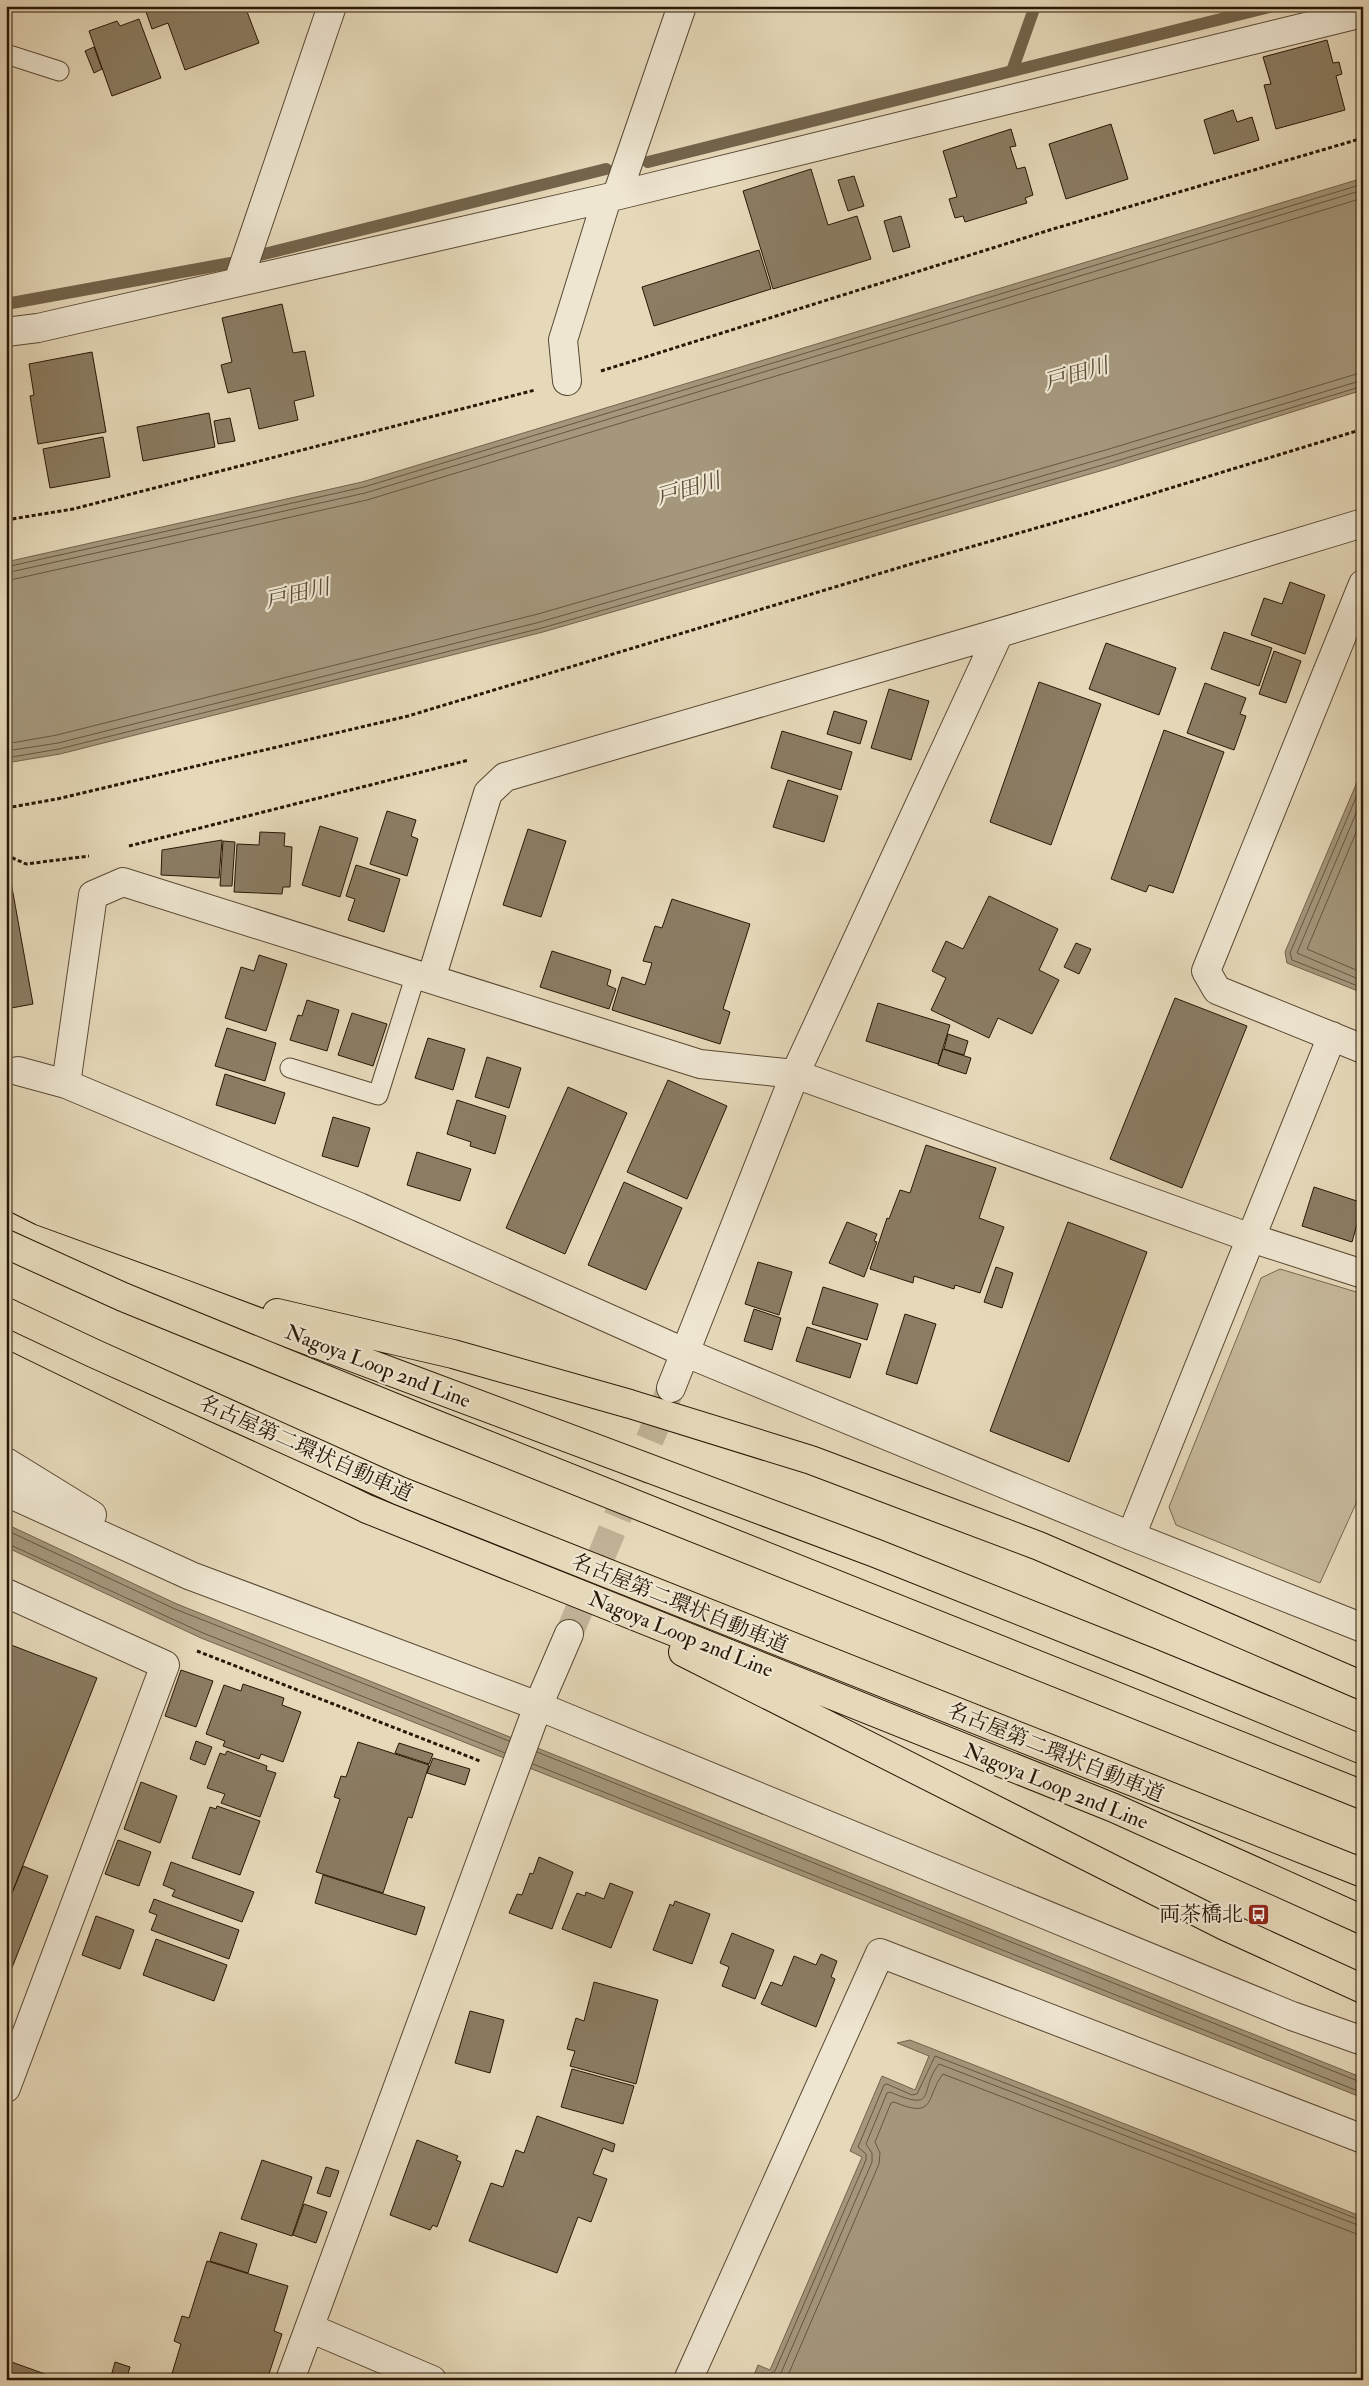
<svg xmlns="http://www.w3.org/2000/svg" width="1369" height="2386" font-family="'IM FELL Double Pica','Noto Serif JP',serif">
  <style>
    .green { fill: #c6b89b; stroke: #776850 }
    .water { fill: #a5977c; stroke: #73644c }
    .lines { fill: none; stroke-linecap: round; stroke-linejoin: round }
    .shore { stroke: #665740; stroke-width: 1 }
    .stream { stroke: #73644c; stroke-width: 12 }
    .building { fill: #8b7c63; stroke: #281704 }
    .street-tunnel { stroke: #c0b296; stroke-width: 28; stroke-dasharray: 28 14; stroke-linecap: butt }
    .lane-casing { stroke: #584832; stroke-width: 21 }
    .street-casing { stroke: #584832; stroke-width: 30 }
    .highway-casing { stroke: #281704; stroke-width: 30 }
    .path { stroke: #281704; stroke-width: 3; stroke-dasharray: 4 2.5; stroke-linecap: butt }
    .lane { stroke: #efe6d2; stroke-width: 19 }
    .street { stroke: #efe6d2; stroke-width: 28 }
    .highway { stroke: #e6d9ba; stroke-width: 28 }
    .highway-bridge-casing { stroke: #281704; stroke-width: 30; stroke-linecap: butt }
    .highway-bridge { stroke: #e6d9ba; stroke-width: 28 }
    .labels { text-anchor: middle; stroke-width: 4.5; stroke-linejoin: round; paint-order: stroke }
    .street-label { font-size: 21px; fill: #281704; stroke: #efe6d2 }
    .poi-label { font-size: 21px; fill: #281704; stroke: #efe6d2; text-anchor: end }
    .water-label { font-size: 22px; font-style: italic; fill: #5a4a34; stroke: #efe6d2 }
  </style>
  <rect width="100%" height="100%" fill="#e6d9ba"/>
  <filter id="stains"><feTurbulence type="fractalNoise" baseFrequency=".004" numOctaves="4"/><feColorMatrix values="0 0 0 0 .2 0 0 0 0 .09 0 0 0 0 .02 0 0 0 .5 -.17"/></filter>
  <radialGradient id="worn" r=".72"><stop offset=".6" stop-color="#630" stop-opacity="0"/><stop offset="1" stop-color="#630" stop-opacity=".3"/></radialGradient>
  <path class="green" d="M1280 1269 1363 1294V1488L1320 1583 1176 1525 1169 1507 1261 1278Z"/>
  <path class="water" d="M1363 178V390L1114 467 543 632 60 754 6 763V562L362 482Z
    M1363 768V993L1287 963 1285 952Z
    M6 1524 177 1604 1363 2078V2098L201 1638 6 1547Z
    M910 2040 1363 2217V2380H752L758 2365 770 2370 862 2157 850 2151 882 2076 915 2090 929 2056 897 2043Z"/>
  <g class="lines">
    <path class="shore" d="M6 567 364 487 1363 184
      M6 573 365 493 1363 190
      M6 581 367 500 1363 198
      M6 744 57 735 538 614 1109 449 1363 372
      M6 751 58 743 540 622 1111 456 1363 380
      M6 758 59 749 542 628 1113 462 1363 386
      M1363 781 1290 953 1292 960 1363 988
      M1363 797 1297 953 1363 981
      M1363 816 1307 949 1363 973
      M6 1530 175 1609 509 1741
      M6 1543 203 1633 505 1753
      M537 1752 1363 2083
      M533 1764 1363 2093
      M757 2380 761 2373 770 2374 775 2371 866 2160V2154L858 2147 884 2085 887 2084 912 2095 917 2094 935 2056 1363 2221
      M774 2380 781 2373 872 2162V2153L866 2144 887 2093 890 2092C939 2113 918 2090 939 2064L1363 2227
      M786 2380 879 2164 880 2153 875 2142 891 2103 894 2102C937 2120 925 2097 943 2074L1354 2233 1363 2235"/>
    <path class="stream" d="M1012 71 1035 6
      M648 162 1273 6
      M260 255 606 169
      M6 304 231 263"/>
  </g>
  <path class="building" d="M144 6H255L246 9 259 43 185 70 168 23 152 29Z
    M139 19 161 78 112 96 89 31 117 21 120 26Z
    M1327 40 1333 63 1339 62 1342 74 1336 76 1345 110 1276 129 1264 85 1271 84 1263 57Z
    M94 47 102 69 94 73 85 51Z
    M1233 110 1237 122 1252 117 1259 140 1214 154 1204 120Z
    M1111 124 1128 179 1066 199 1049 144Z
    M1011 129 1016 146 1010 147 1017 169 1025 167 1033 195 1025 198 1027 203 965 222 963 216 955 218 949 199 957 197 943 151Z
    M811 169 828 225 857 216 871 259 773 289 743 191Z
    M854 176 864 206 848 211 838 180Z
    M901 216 910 247 893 252 884 221Z
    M759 250 771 289 654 326 642 287Z
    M282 304 293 353 305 351 314 396 294 401 298 420 259 429 250 388 228 393 221 365 232 362 222 318Z
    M92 352 106 432 38 444 30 396 34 395 29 364Z
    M209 413 215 447 143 461 137 427Z
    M230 418 235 441 218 444 214 421Z
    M103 437 110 477 50 488 43 449Z
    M1290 582 1325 595 1305 654 1251 635 1264 598 1282 604Z
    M1224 632 1272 648 1259 686 1211 669Z
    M1106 643 1176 668 1159 715 1089 689Z
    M1274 651 1301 661 1286 703 1259 694Z
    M1039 682 1101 704 1051 845 990 822Z
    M1205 683 1246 698 1240 714 1246 716 1234 750 1187 733Z
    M889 689 929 701 911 760 871 748Z
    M834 711 867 721 860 744 827 734Z
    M1164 730 1224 752 1173 893 1149 885 1146 892 1111 879Z
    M782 731 852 752 841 790 771 768Z
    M788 780 838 796 824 842 773 827Z
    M387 811 416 820 411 836 418 839 407 876 370 864Z
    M320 826 358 838 340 897 302 885Z
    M528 829 566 841 541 917 503 905Z
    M260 832 285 833 284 846 292 847 290 887H283L282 894 234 892 237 844 259 845Z
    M222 840 219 878 161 875 162 850Z
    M223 841 235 842 232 886H220Z
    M356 865 400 879 384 932 348 920 355 899 346 896Z
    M11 882 33 1004 6 1009V883Z
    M989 896 1058 929 1039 970 1059 980 1032 1034 998 1018 989 1038 931 1010 946 978 932 971 946 941 963 949Z
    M672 899 750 924 723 1009 730 1012 720 1044 612 1010 622 977 645 985 652 963 643 961 655 926 662 928Z
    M1076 943 1091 949 1079 974 1064 967Z
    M552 951 611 970 607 985 616 989 609 1009 540 987Z
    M259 955 287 964 266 1031 225 1018 241 967 254 971Z
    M1175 998 1247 1026 1182 1188 1110 1159Z
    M307 1000 339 1010 327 1051 290 1040 298 1015 302 1016Z
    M878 1003 950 1025 938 1064 866 1041Z
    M352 1013 387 1024 373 1066 338 1055Z
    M227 1028 276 1043 265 1081 215 1066Z
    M948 1034 968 1041 964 1055 944 1049Z
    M428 1038 465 1049 453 1090 415 1078Z
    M943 1049 971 1058 966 1074 938 1065Z
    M487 1057 521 1068 509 1108 475 1097Z
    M225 1074 285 1093 275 1124 216 1105Z
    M668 1080 727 1106 687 1199 627 1172Z
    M568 1087 627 1113 565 1254 506 1228Z
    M457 1100 506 1116 495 1154 470 1146 471 1142 447 1134Z
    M333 1117 370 1128 358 1167 322 1156Z
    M926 1145 996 1168 979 1218 1004 1227 980 1293 955 1285 954 1289 914 1276 913 1283 870 1269 887 1218 889 1219 900 1190 910 1193Z
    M417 1152 471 1169 460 1201 407 1185Z
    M624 1182 682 1208 646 1290 588 1265Z
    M1314 1187 1363 1203 1352 1242 1302 1226Z
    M847 1222 877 1234 874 1241 877 1242 864 1277 829 1263Z
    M1068 1222 1147 1252 1069 1462 990 1431Z
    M758 1262 792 1272 779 1315 745 1304Z
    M996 1267 1013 1273 1002 1308 984 1302Z
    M823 1287 878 1304 867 1340 812 1324Z
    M754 1309 781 1318 772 1350 744 1341Z
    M905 1314 936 1324 917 1384 886 1374Z
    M807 1327 861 1344 850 1378 796 1361Z
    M6 1643 97 1678 6 1908Z
    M181 1670 213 1681 196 1727 165 1716Z
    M243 1684 284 1698 282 1705 301 1712 283 1762 261 1754 259 1759 223 1746 225 1741 206 1734 224 1685 241 1691Z
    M196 1741 212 1747 205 1765 190 1759Z
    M358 1742 429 1765 412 1818 408 1817 383 1893 316 1872 340 1799 334 1797 341 1776 346 1777Z
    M399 1743 433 1754 429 1764 395 1753Z
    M227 1751 267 1766 266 1770 276 1773 260 1817 221 1803 225 1794 207 1788 220 1753 225 1755Z
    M433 1758 470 1769 465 1785 427 1773Z
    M141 1782 177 1796 160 1843 124 1829Z
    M217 1806 260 1821 240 1875 192 1858 210 1807 216 1809Z
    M118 1840 151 1852 139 1886 105 1874Z
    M539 1857 573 1872 552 1929 509 1913 517 1894 522 1895 530 1873 533 1874Z
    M171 1862 254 1892 242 1922 172 1896 175 1890 163 1885Z
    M23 1866 48 1876 6 1983V1908Z
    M323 1875 425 1907 416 1935 315 1903Z
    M610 1883 633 1892 611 1948 562 1929 577 1893 585 1896 586 1892 604 1899Z
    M154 1899 239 1930 229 1959 151 1930 157 1915 149 1912Z
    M675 1901 710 1914 692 1964 653 1950 670 1904 673 1906Z
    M96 1916 134 1930 120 1969 82 1955Z
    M732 1933 774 1950 755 1999 722 1986 729 1967 720 1963Z
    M156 1939 227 1965 214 2001 143 1975Z
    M821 1954 837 1961 831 1977 835 1979 816 2027 761 2004 771 1982 782 1986 794 1956 816 1965Z
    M594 1982 658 2000 636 2084 570 2066 575 2051 567 2049 576 2018 584 2021Z
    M470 2011 504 2020 490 2073 455 2063Z
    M572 2069 634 2086 623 2124 561 2107Z
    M537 2116 615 2144 613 2152 603 2148 593 2174 607 2179 591 2222 578 2217 557 2273 469 2241 491 2183 503 2187 516 2150 524 2153Z
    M417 2140 458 2156 456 2160 461 2162 437 2227 433 2225 430 2230 390 2215Z
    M262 2160 312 2177 292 2236 241 2219Z
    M326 2167 339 2171 330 2197 317 2193Z
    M304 2204 327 2212 316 2243 293 2235Z
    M220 2232 257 2244 248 2273 210 2261Z
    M207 2261 288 2286 274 2331 282 2334 267 2380H170L181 2344 174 2341 182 2316 189 2318Z
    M6 2360 45 2374 43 2380H6Z
    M115 2362 130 2367 126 2380H110Z"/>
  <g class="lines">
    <path class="street-tunnel" d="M569 1634 669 1393"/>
    <defs>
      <path id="lane" d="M6 54 59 71
        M290 1068 378 1095 416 974"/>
      <path id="street" d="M617 195 682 6
        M238 282 332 6
        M6 332 38 328 607 198 1363 13
        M567 381 563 340 607 198
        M1363 584 1206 971 1217 990 1363 1049
        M431 979 488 793 505 777 999 633 1363 523
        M18 1071 66 1084 359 1207 686 1353 1131 1536 1363 1628
        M66 1084 93 895 123 882 700 1064 795 1074 1251 1238 1363 1274
        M671 1388 795 1074 999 633
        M6 1462 92 1515
        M6 1492 191 1576 538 1706 1292 2016 1363 2041
        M1131 1536 1332 1036
        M6 1593 165 1665 6 2088
        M310 2328 432 2380
        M290 2380 538 1706 569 1634
        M688 2380 880 1953 1363 2139"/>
      <path id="highway" d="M6 1226 30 1238 173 1290 875 1553 1149 1662 1363 1750
        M277 1313 453 1354 630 1404 811 1460 1039 1546 1363 1686
        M6 1333 367 1509 1114 1808 1363 1920
        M683 1652 1225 1926 1363 1989"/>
    </defs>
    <use href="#lane" class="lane-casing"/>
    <use href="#street" class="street-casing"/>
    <use href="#highway" class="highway-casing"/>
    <path class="path" d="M601 371 1053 229 1363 138
      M6 520 73 509 535 390
      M6 808 57 799 408 716 911 564 1099 510 1363 429
      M129 846 469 760
      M6 855 26 864 89 856
      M197 1651 480 1761"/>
    <use href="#lane" class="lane"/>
    <use href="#street" class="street"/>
    <use href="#highway" class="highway"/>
    <defs>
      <path id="highway-bridge" d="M6 1244 123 1297 427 1421 1363 1795
        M6 1312 93 1353 400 1491 1363 1873"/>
    </defs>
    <use href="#highway-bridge" class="highway-bridge-casing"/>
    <use href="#highway-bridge" class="highway-bridge"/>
  </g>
  <defs>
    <symbol id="bus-square" viewBox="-11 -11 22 22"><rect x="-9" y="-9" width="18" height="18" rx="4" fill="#8f2418" stroke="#efe6d2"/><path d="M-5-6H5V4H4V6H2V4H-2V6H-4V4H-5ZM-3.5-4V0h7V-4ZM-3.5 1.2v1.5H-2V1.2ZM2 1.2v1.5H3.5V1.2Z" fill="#fff"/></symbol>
  </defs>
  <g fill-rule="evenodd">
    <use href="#bus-square" x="1246" y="1902" width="25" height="25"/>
  </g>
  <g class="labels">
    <g class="street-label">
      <text transform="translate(378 1366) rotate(21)" y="7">Nagoya Loop 2nd Line</text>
      <text transform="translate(306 1448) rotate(24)" y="7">名古屋第二環状自動車道</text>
      <text transform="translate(680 1603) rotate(22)" y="7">名古屋第二環状自動車道</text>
      <text transform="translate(681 1634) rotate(22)" y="7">Nagoya Loop 2nd Line</text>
      <text transform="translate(1056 1752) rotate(22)" y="7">名古屋第二環状自動車道</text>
      <text transform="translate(1056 1786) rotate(22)" y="7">Nagoya Loop 2nd Line</text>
    </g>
    <g class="poi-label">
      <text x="1243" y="1921">両茶橋北</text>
    </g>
    <g class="water-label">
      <text transform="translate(1076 373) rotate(-16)" y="8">戸田川</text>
      <text transform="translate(688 488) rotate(-16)" y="8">戸田川</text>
      <text transform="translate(297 593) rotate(-13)" y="8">戸田川</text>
    </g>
  </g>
  <rect width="1369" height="2386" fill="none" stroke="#e6d9ba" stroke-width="25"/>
  <rect x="8" y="8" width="1354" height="2371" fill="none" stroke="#281704" stroke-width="2.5"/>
  <rect x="12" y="12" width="1344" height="2361" fill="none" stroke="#281704"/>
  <rect width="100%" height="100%" filter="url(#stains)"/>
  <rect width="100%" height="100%" fill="url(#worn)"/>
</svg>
